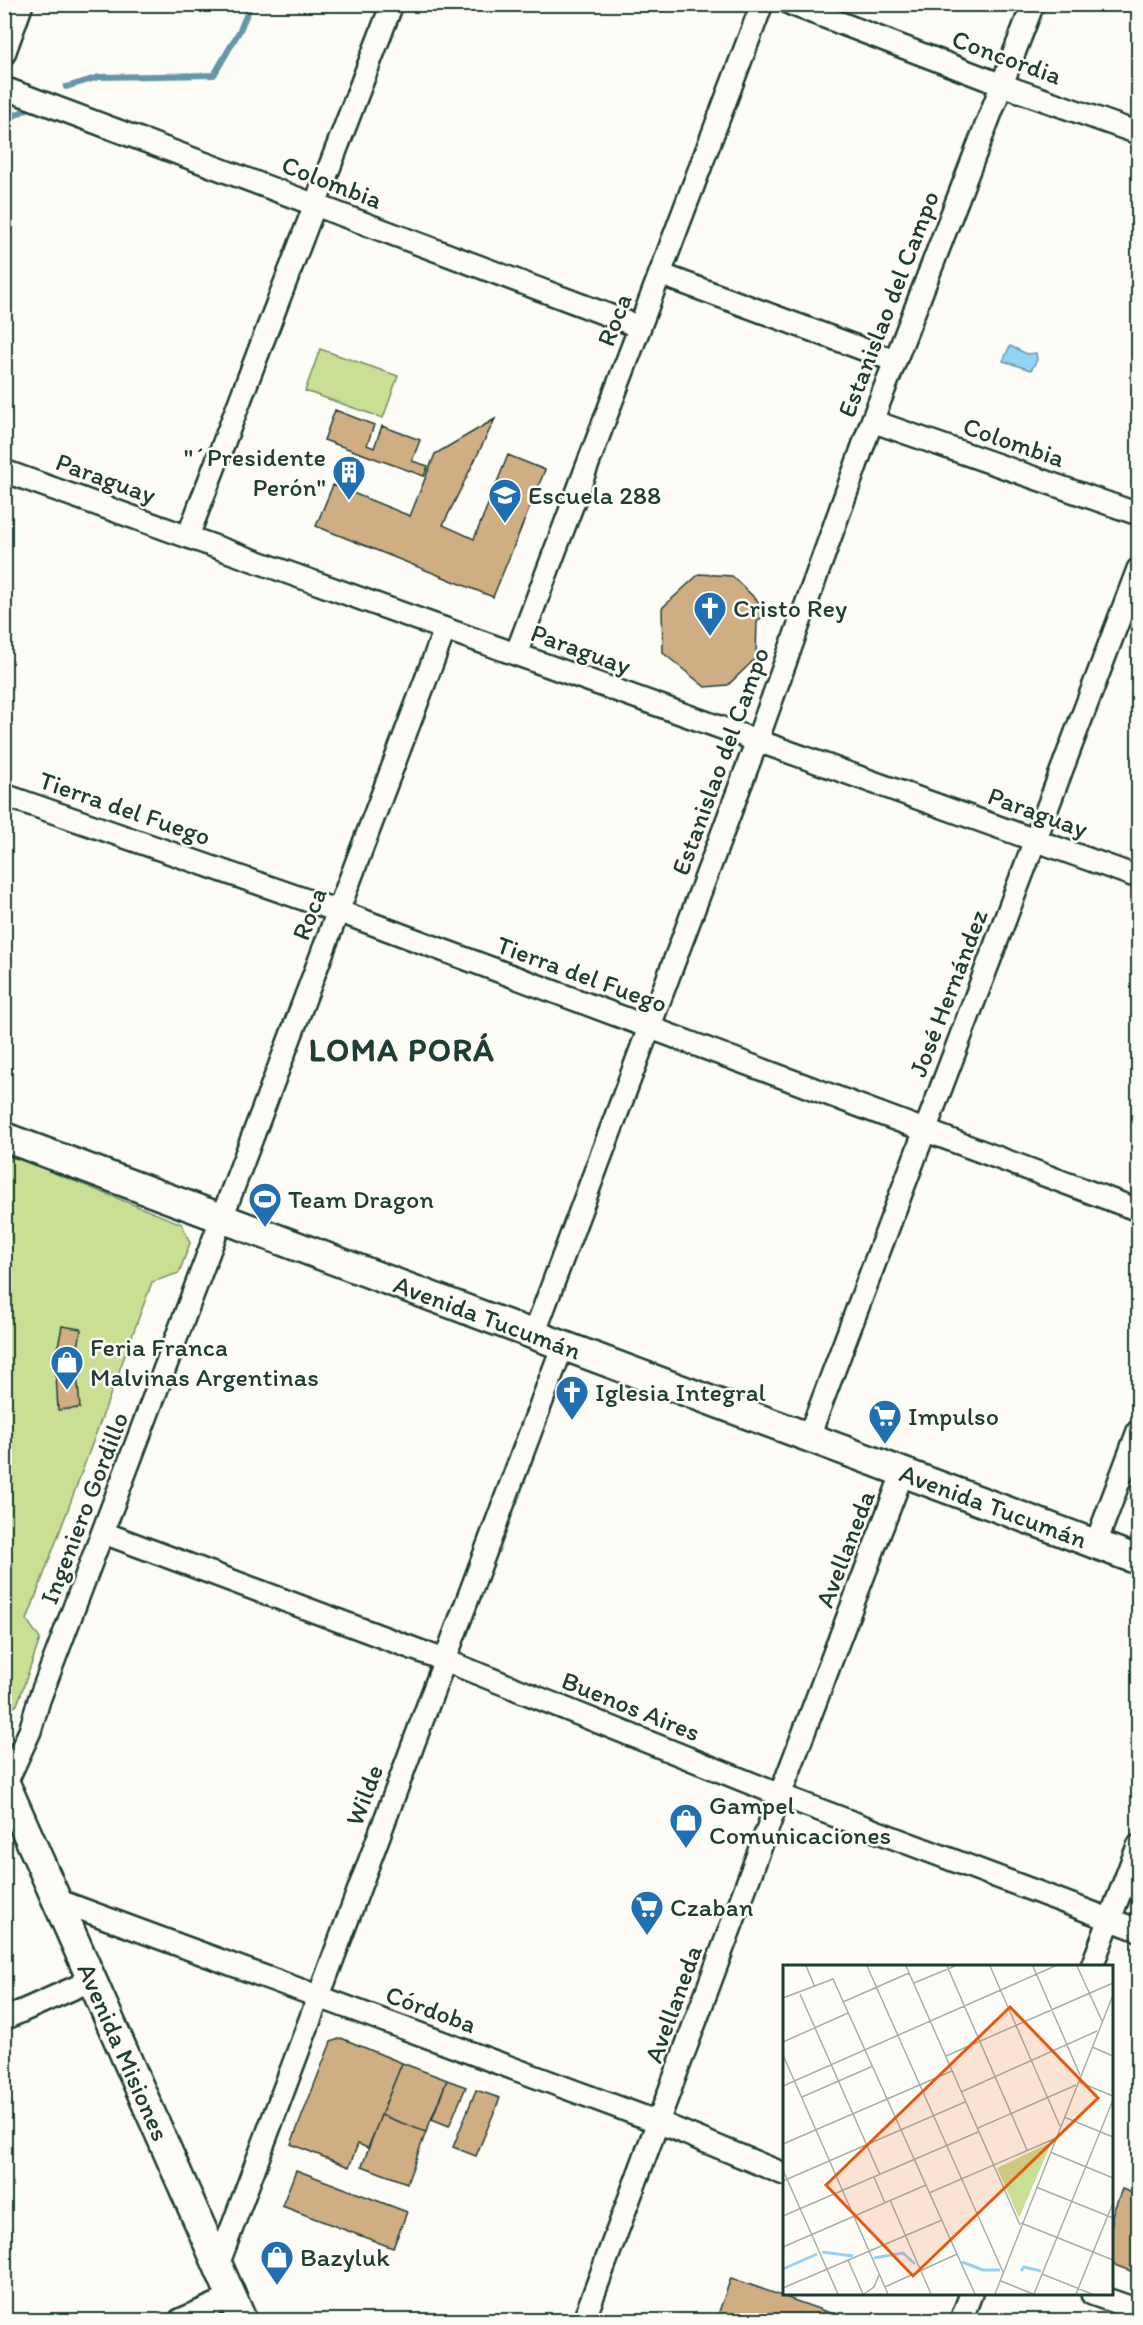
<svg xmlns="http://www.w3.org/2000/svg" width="1143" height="2325" font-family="Itim,sans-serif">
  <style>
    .green { fill: #c8df94; stroke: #748e64; stroke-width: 1.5 }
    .water { fill: #94d3f5; stroke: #6597a8; stroke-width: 1.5 }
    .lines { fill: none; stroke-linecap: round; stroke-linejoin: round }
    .stream { stroke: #6597a8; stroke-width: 6 }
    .building { fill: #d0ae83; stroke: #1f3d34; stroke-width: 1.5 }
    .street-casing { stroke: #1f3d34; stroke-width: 26 }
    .secondary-casing { stroke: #1f3d34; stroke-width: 33 }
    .street { stroke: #fdfcf7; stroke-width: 21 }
    .secondary { stroke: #fdfcf7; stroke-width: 28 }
    .labels { text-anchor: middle; stroke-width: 5; stroke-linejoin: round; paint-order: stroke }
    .street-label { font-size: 26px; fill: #1f3d34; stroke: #fdfcf7 }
    .poi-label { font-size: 26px; fill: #1f3d34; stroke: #fdfcf7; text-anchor: start }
    .district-label { font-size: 32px; font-weight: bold; letter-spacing: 1.5px; fill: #1f3d34; stroke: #fdfcf7 }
    .inset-river { fill: none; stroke: #94d3f5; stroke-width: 3 }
    .inset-road { fill: none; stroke: #a4b0a9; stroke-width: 1.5 }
    .view { fill: #e8590c; fill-opacity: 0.15; stroke: #e8590c; stroke-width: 3 }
    .inset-edge { fill: none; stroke: #1f3d34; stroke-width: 3 }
  </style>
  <rect width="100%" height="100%" fill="#fdfcf7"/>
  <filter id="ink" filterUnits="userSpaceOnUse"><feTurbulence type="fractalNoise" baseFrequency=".0167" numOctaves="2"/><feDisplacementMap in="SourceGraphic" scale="12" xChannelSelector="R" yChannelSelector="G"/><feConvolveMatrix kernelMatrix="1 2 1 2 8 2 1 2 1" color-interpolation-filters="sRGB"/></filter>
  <g filter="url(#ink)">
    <path class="green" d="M320 349 398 376 383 418 305 391Z
      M4 1153 182 1224 190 1243 179 1273 152 1282 27 1620 40 1639 17 1705 5 1712Z"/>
    <path class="water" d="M1010 346 1027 354 1036 353 1037 360 1031 370 1003 361Z"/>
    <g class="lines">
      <path class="stream" d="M66 87 99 77 214 75 240 30 251 4
        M4 121 27 109"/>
    </g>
    <path class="building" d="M335 410 374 425 367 445 374 448 382 426 420 440 412 461 428 466 424 476 324 440Z
      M495 419 443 525 474 539 508 455 545 470 493 597 316 526 333 485 410 516 435 454Z
      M699 574 732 576 768 611 757 622 756 658 728 685 705 687 663 653 662 608Z
      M62 1326 81 1329 77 1355 57 1352Z
      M77 1373 80 1408 58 1410 56 1374Z
      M341 2038 402 2063 368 2148 358 2144 349 2167 291 2144 331 2042Z
      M402 2063 447 2080 426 2132 381 2115Z
      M447 2080 466 2087 449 2126 432 2119Z
      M476 2090 500 2098 476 2156 453 2147Z
      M381 2115 426 2132 407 2183 362 2166Z
      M296 2170 407 2212 393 2248 282 2206Z
      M1122 2189 1138 2195V2274L1112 2264V2215Z
      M731 2278 850 2320H716Z"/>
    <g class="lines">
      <defs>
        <path id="street" d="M791 4 1002 85 1138 133
          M4 54 22 4
          M4 88 640 327
          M660 274 895 361
          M872 421 1138 514
          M4 471 1138 877
          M188 536 392 4
          M516 654 762 4
          M4 795 338 911 1138 1210
          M534 1334 757 741 872 421 1033 4
          M809 1436 1138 569
          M104 1533 444 1660 780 1795 1138 1930
          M1096 1543 1138 1431
          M6 1783 30 1731 39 1700 445 629
          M57 1900 658 2122 784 2174
          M1092 1966 1138 1846
          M4 2019 92 1980
          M218 2265 563 1345
          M1092 2294 1138 2310
          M180 2320 232 2297
          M584 2320 780 1795 903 1472
          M961 2320 971 2294"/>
        <g id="secondary">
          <path id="s1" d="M4 1137 1138 1560"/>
          <path id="s2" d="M4 1781 242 2320"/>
        </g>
      </defs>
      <use href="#street" class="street-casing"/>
      <use href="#secondary" class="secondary-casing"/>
      <use href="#street" class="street"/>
      <use href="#secondary" class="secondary"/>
    </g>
  </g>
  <defs>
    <symbol id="building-pin" viewBox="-11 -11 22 30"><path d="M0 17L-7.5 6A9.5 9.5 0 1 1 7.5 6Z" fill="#1f6fb2" stroke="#fdfcf7"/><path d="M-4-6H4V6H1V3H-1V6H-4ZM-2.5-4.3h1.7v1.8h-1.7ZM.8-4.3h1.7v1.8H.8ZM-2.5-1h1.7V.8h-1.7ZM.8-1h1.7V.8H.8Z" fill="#fff"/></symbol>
    <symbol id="school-pin" viewBox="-11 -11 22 30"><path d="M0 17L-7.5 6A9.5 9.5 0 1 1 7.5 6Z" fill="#1f6fb2" stroke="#fdfcf7"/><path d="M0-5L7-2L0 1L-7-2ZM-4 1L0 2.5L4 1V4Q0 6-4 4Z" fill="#fff"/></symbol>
    <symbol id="church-pin" viewBox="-11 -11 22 30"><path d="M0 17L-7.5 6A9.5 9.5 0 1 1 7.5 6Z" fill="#1f6fb2" stroke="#fdfcf7"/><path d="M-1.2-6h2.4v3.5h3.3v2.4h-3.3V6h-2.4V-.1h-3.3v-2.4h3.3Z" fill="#fff"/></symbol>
    <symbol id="stadium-pin" viewBox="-11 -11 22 30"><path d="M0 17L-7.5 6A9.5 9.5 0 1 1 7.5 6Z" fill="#1f6fb2" stroke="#fdfcf7"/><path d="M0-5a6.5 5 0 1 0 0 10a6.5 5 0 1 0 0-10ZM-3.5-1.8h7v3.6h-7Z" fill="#fff"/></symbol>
    <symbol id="shop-pin" viewBox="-11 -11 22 30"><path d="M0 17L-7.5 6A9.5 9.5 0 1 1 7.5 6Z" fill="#1f6fb2" stroke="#fdfcf7"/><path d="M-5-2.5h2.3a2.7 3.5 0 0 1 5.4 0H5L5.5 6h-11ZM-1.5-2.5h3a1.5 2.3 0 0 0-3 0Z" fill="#fff"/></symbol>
    <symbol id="supermarket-pin" viewBox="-11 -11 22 30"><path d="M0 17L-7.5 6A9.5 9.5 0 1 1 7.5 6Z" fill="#1f6fb2" stroke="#fdfcf7"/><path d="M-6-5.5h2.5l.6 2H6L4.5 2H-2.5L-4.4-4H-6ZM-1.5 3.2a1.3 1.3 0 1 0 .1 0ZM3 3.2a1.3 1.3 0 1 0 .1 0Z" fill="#fff"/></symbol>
  </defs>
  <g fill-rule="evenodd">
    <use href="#building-pin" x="330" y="453" width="38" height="52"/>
    <use href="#school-pin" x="486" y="476" width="38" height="52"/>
    <use href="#church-pin" x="691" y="589" width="38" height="52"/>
    <use href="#stadium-pin" x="246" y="1180" width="38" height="52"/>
    <use href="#shop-pin" x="48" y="1343" width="38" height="52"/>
    <use href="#church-pin" x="553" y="1373" width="38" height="52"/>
    <use href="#supermarket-pin" x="866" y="1397" width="38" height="52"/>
    <use href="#shop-pin" x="667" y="1801" width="38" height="52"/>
    <use href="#supermarket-pin" x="628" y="1888" width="38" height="52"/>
    <use href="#shop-pin" x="258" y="2238" width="38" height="52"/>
  </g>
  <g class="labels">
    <g class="street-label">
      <text transform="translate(1007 57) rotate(20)" y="9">Concordia</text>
      <text transform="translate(332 182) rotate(21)" y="9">Colombia</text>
      <text transform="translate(888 304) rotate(-69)" y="9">Estanislao del Campo</text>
      <text transform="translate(614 320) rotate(-69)" y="9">Roca</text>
      <text transform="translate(1014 442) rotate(19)" y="9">Colombia</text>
      <text transform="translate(106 478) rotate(20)" y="9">Paraguay</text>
      <text transform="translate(581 649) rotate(20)" y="9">Paraguay</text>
      <text transform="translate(720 761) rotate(-70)" y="9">Estanislao del Campo</text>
      <text transform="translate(125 808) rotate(19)" y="9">Tierra del Fuego</text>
      <text transform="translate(1038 812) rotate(20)" y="9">Paraguay</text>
      <text transform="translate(309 914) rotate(-69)" y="9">Roca</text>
      <text transform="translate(582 974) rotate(20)" y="9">Tierra del Fuego</text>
      <text transform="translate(948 993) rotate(-69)" y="9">José Hernández</text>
      <text dy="9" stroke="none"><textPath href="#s1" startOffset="516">Avenida Tucumán</textPath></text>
      <text dy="9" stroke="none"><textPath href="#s1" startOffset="1056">Avenida Tucumán</textPath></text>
      <text transform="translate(84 1508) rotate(-69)" y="9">Ingeniero Gordillo</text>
      <text transform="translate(845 1549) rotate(-69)" y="9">Avellaneda</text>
      <text transform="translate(631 1706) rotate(22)" y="9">Buenos Aires</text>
      <text transform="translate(364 1795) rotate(-69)" y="9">Wilde</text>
      <text transform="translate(673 2004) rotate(-70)" y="9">Avellaneda</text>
      <text transform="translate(431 2009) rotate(20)" y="9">Córdoba</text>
      <text dy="9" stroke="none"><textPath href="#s2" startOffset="296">Avenida Misiones</textPath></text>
    </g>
    <g class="poi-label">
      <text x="326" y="466" text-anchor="end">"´Presidente<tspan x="326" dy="30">Perón"</tspan></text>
      <text x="528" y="504">Escuela 288</text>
      <text x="733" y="617">Cristo Rey</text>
      <text x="288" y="1208">Team Dragon</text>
      <text x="90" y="1356">Feria Franca<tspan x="90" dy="30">Malvinas Argentinas</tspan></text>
      <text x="595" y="1401">Iglesia Integral</text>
      <text x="908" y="1425">Impulso</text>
      <text x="709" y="1814">Gampel<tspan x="709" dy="30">Comunicaciones</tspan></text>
      <text x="670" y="1916">Czaban</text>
      <text x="300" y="2266">Bazyluk</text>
    </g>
    <g class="district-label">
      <text x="402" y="1061">LOMA PORÁ</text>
    </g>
  </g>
  <g transform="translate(783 1965)">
    <rect width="330" height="330" fill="#fdfcf7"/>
    <path d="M264 179 267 181 236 253 214 203Z" fill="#c8df94"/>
    <path class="inset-river" d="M39 287 70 291M91 293 120 288 132 299M179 297 200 305H217M0 304 34 289M238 306 241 302 258 306"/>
    <path class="inset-road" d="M23 1 32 22M84 1 220 307M123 1 237 260M164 1 244 185M207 1 277 161M250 1 297 110M294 1 319 56M131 18 172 1M17 29 97 210M0 33 50 14 192 329M60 37 126 8M0 77 65 48M309 82 330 91M0 90 105 329M163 91 330 18M296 117 330 131M0 121 272 1M178 127 314 66M19 132 90 101M281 152 330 172M195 163 293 120M0 179 169 106M267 187 330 213M0 205 55 329M91 212 102 238M0 216 182 137M253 222 330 253M146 228 271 174M107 235 148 329M0 251 195 167M238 258 330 295M0 282 143 220M65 295 80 329M259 309 309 329M218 316 250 329M102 322 174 289M0 323 159 255M81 329 91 322 96 310M212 329 330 30M251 329 330 135M293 329 330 238"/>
    <path class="view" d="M227 42 315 133 130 311 43 220Z"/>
    <rect width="330" height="330" class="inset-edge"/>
  </g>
  <rect width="1143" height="2325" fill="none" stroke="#fdfcf7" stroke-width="24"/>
  <rect x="12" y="12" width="1119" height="2301" fill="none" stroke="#1f3d34" stroke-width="2" filter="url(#ink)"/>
</svg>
